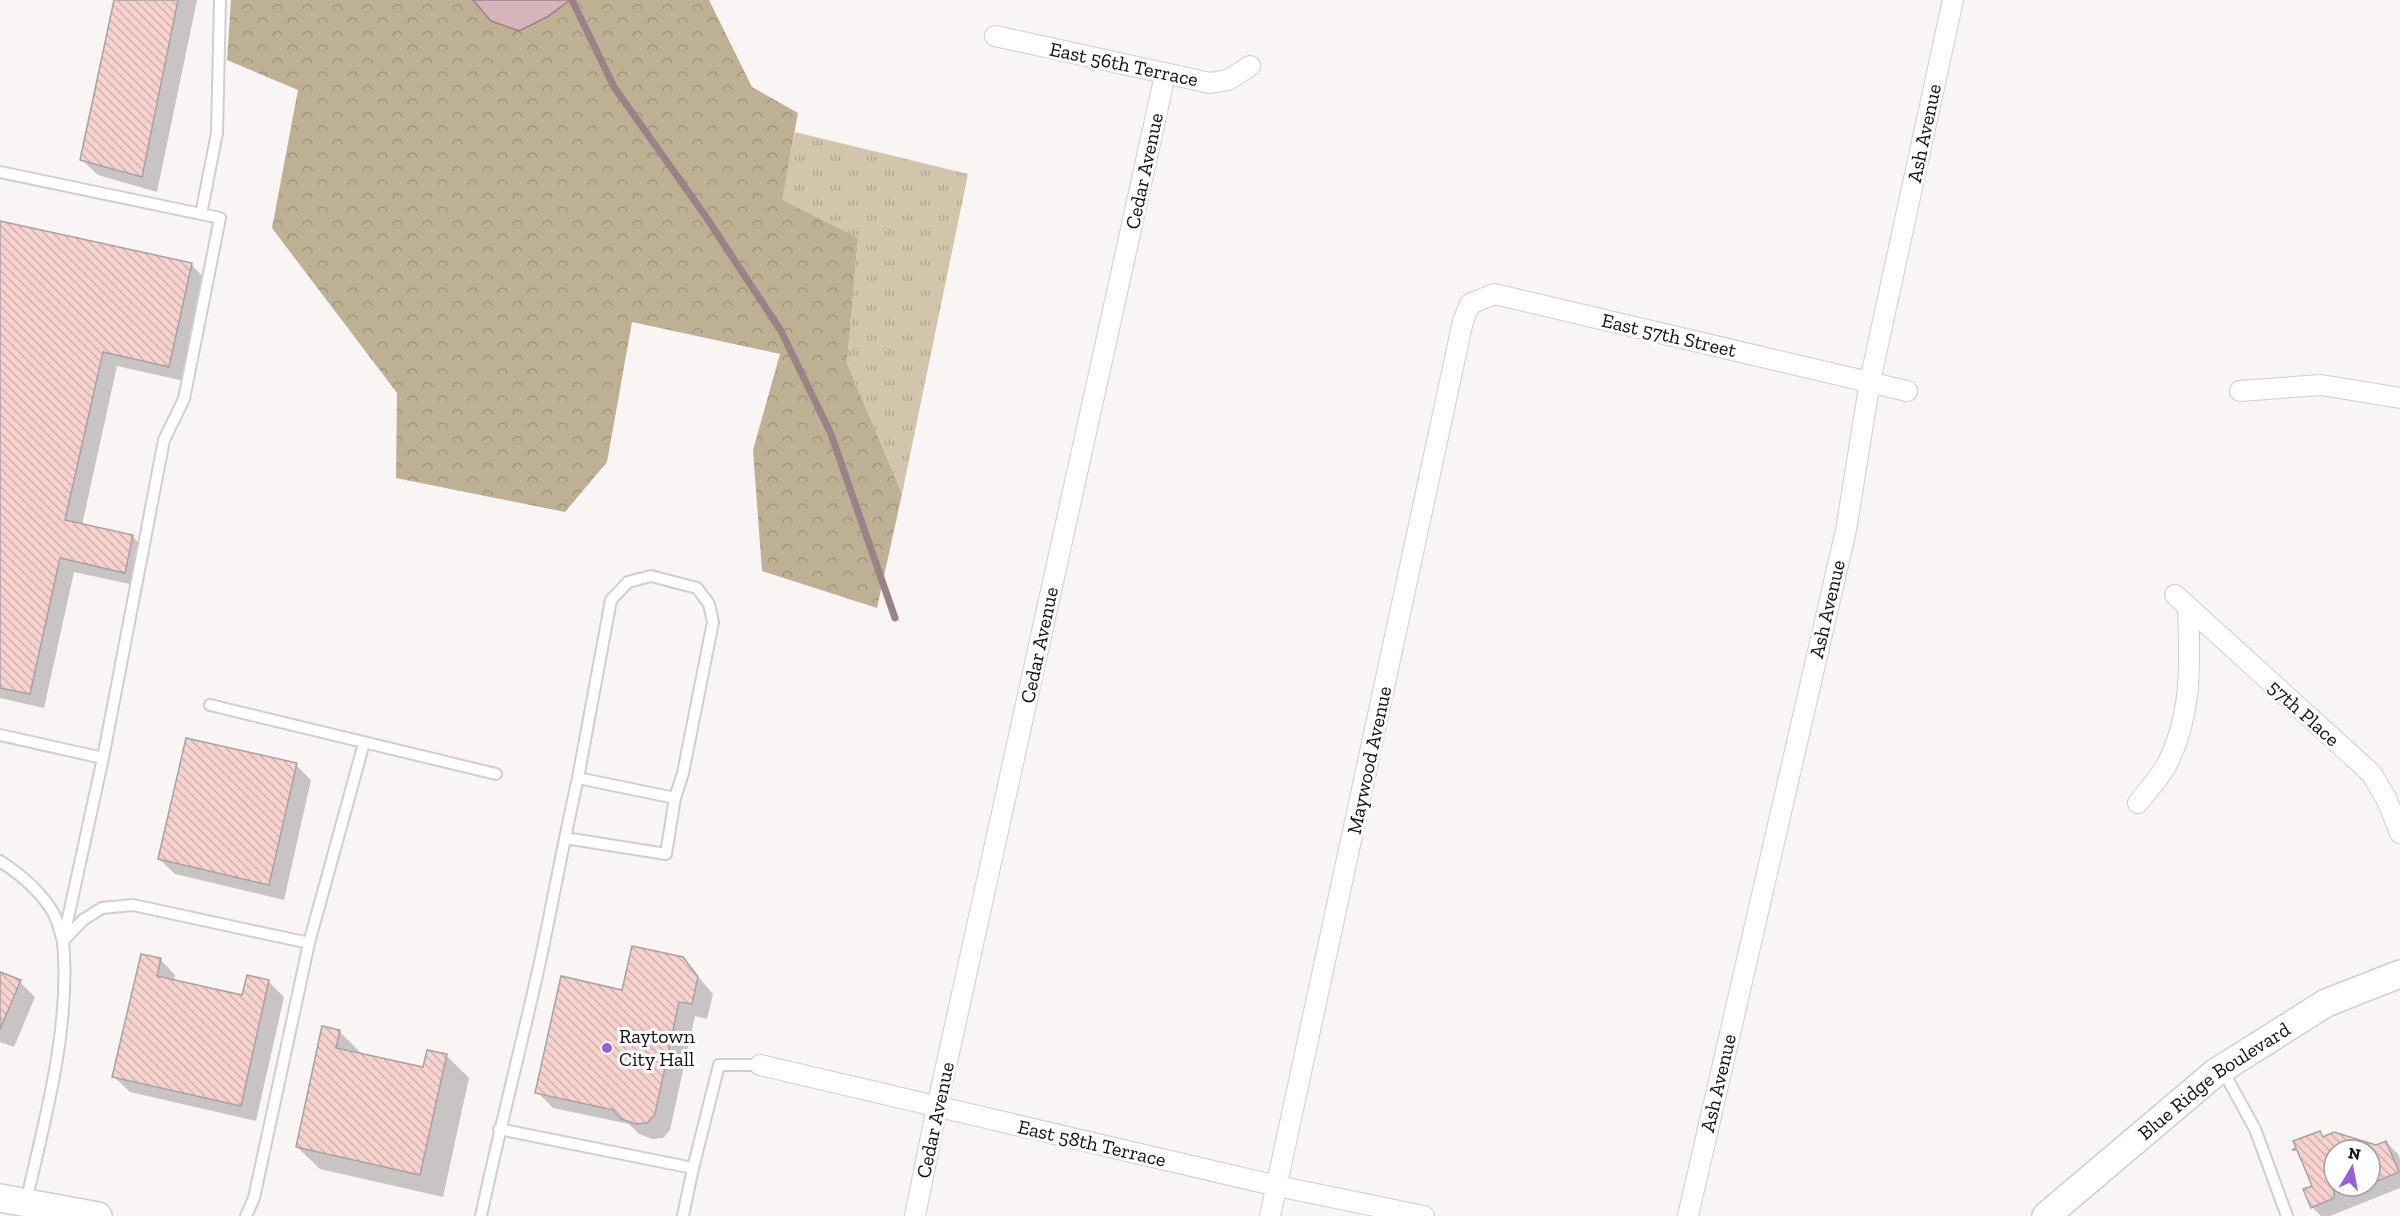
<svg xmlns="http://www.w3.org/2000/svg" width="2400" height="1216" font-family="'Zilla Slab',serif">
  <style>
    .grass { fill: url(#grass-tufts) }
    .forest { fill: url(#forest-crowns) }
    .water { fill: #d6b3bb; stroke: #9b8287; stroke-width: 1.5 }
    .shadow { fill: #0003 }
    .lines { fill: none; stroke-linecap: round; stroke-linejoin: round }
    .stream { stroke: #9b8287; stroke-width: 7 }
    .building { fill: url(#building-back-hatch); stroke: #a6a3a2; stroke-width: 1.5 }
    .lane-casing { stroke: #d1cecc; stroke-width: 14 }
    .street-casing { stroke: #d1cecc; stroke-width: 22 }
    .secondary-casing { stroke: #d1cecc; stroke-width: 30 }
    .lane { stroke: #fff; stroke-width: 10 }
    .street { stroke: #fff; stroke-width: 20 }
    .secondary { stroke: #fff; stroke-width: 27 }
    .poi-dot { fill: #9161db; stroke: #fff; stroke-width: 2 }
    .labels { text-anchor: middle; stroke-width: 6; stroke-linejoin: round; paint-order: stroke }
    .street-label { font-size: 20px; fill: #100f0e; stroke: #fff }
    .poi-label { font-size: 20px; fill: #100f0e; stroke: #fff; text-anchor: start }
  </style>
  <defs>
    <pattern id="grass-tufts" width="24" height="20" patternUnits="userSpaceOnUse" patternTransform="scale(1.5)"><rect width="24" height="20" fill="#d1c5ac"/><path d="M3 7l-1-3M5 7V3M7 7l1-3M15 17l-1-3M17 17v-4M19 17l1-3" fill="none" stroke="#b2a893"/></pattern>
    <pattern id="forest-crowns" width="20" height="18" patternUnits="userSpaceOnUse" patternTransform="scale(1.5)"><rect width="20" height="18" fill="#bdb093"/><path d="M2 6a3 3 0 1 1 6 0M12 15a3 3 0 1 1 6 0" fill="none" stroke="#a1967e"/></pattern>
    <pattern id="building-back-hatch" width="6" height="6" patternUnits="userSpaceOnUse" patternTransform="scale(1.5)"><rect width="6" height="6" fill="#f6d1ce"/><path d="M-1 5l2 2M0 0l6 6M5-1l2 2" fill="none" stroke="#d2b2b0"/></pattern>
  </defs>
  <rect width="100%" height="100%" fill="#f9f5f4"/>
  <path class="grass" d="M795 132 968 174 902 494 847 363 858 238 781 200Z"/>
  <path class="forest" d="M231 0H473L491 21 547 17 570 0H709L752 87 798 113 782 200 858 238 847 363 902 494 877 608 762 571 753 450 780 354 632 322 607 462 565 512 396 478 397 393 272 228 298 90 227 60Z"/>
  <path class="water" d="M473 0H570L547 17 519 31 491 21Z"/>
  <path class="shadow" d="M116 0H197L157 192 98 175 82 160Z
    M0 222 192 265 206 280 184 381 117 366 82 525 132 536 147 551 139 586 74 572 44 708 0 698Z
    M296 765 311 780 284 900 175 874 159 859Z
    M160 959 175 975 174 981 243 997 269 982 284 997 256 1121 130 1092 114 1077Z
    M683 959 713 994 707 1019 695 1016 670 1130 663 1138 652 1139 639 1134 629 1124 553 1108 537 1092 623 991Z
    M0 973 20 982 35 997 14 1047 0 1042Z
    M339 1031 362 1054 425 1069 446 1055 469 1078 443 1197 320 1169 297 1147Z
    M2320 1132 2325 1138 2360 1150H2334V1186H2370V1150H2367L2386 1142 2398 1154 2400 1160V1188L2330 1216H2321L2312 1207Z"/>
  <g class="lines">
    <path class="stream" d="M572 0 614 87 704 214 781 331 831 434 895 618"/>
  </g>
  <path class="building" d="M114 0H178L142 177 80 160Z
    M0 221 192 263 169 367 103 352 65 520 133 535 125 573 60 558 30 694 0 688Z
    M186 738 297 763 269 885 158 859Z
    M632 946 683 957 698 977 692 1004 679 1002 655 1114 647 1123 636 1124 621 1119 613 1110 535 1093 561 976 622 990Z
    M141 954 161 958 157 976 242 995 247 975 269 980 241 1106 112 1077Z
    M0 972 21 980 0 1029Z
    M322 1026 340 1030 336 1048 423 1067 427 1050 447 1054 420 1175 296 1147Z
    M2320 1131 2323 1137 2334 1132 2376 1145 2386 1141 2399 1172 2370 1184V1150H2334V1198L2311 1208 2303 1189 2312 1186 2297 1150H2292L2296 1148 2293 1141Z"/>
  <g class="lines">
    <defs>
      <path id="lane" d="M0 172 220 218 184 399 164 440 103 758 63 941C71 1027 45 1119 26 1202
        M201 214 217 133 220 0
        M210 705 496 774
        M0 735 103 758
        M578 778 611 600 628 582 651 576 697 588 709 604 713 622 683 773 675 798
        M0 861C20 874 42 893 54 914 58 922 60 932 63 941L83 920 102 908 133 905 309 943
        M2222 1069 2255 1129 2287 1216
        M499 1129 693 1168 719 1065H760
        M246 1216 254 1198 309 943 364 743
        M481 1216C499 1131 521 1047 540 962 553 901 564 839 578 778L675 798 666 854 565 838
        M683 1216 693 1168"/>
      <path id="street" d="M995 36 1210 83 1228 80 1250 66
        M2240 391 2321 385 2400 398
        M2175 595 2371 773 2386 798 2400 833
        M2138 803C2147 791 2159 779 2166 766 2193 714 2190 663 2188 607
        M760 1065 1277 1186 1424 1216
        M915 1216 937 1107 1165 75
        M1270 1216 1463 321 1470 304 1494 294 1907 391
        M1688 1216 1846 530 1870 381 1953 0"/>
      <g id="secondary">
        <path d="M0 1198 98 1216"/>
        <path id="s1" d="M2046 1216 2215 1073 2326 1003 2400 974"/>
      </g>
    </defs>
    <use href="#lane" class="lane-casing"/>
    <use href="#street" class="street-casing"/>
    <use href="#secondary" class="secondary-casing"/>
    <use href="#lane" class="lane"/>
    <use href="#street" class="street"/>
    <use href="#secondary" class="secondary"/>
  </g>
  <circle class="poi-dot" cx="607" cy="1048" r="6"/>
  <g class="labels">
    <g class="street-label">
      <text transform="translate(1124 64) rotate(12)" y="7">East 56th Terrace</text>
      <text transform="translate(1924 133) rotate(-78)" y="7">Ash Avenue</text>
      <text transform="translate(1144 171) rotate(-78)" y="7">Cedar Avenue</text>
      <text transform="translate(1669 335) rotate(13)" y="7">East 57th Street</text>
      <text transform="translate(1827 609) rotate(-77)" y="7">Ash Avenue</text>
      <text transform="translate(1039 645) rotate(-78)" y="7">Cedar Avenue</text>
      <text transform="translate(2304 713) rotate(42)" y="7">57th Place</text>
      <text transform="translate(1369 760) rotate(-78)" y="7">Maywood Avenue</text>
      <text dy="7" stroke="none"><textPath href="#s1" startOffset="216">Blue Ridge Boulevard</textPath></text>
      <text transform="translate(1718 1083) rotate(-77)" y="7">Ash Avenue</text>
      <text transform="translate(935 1120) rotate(-78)" y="7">Cedar Avenue</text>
      <text transform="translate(1092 1143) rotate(13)" y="7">East 58th Terrace</text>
    </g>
    <g class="poi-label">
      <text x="619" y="1043">Raytown<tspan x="619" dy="23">City Hall</tspan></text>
    </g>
  </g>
  <g transform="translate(2352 1168) rotate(10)"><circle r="28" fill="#ffffff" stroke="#9f9f9f" stroke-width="1.5"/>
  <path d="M0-4.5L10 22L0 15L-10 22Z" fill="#9161db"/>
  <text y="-9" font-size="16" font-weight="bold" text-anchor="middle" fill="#100f0e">N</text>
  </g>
</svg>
